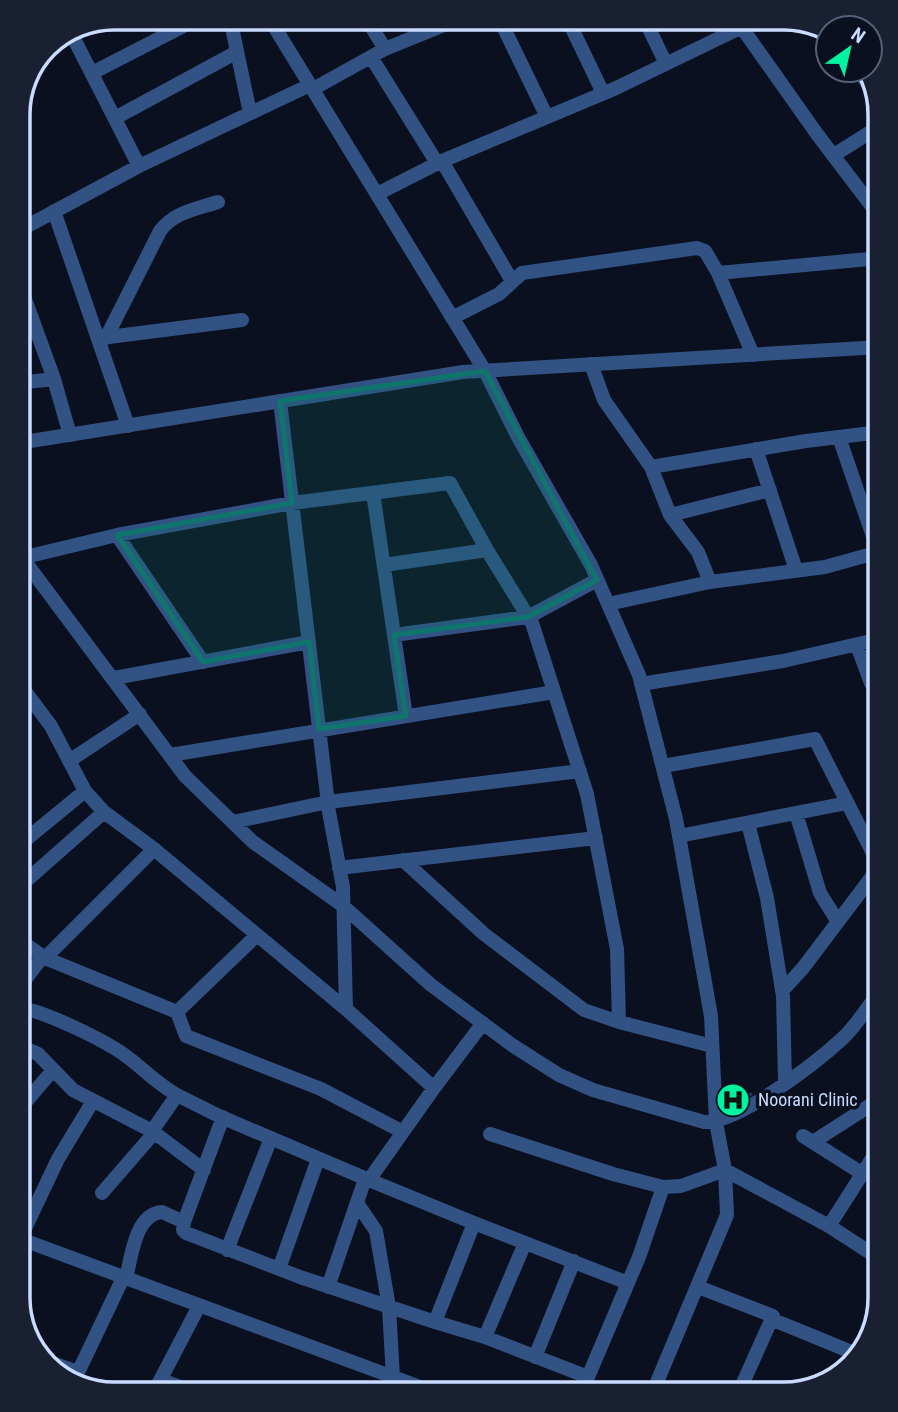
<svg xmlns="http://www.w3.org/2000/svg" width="898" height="1412" font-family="'Roboto Condensed',sans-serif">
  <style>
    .building { fill: #152042; stroke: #253770; stroke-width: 2 }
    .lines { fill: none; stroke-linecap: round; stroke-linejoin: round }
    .minor { stroke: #315283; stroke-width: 14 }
    .tertiary { stroke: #315283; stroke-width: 14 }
    .marked { fill: #0f766e; fill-opacity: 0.2; stroke: #0f766e; stroke-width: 5; stroke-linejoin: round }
    .labels { text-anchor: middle; stroke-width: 7; stroke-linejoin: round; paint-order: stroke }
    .poi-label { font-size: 18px; fill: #c9dbff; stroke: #0a101f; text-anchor: start }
    .rim { fill: none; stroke: #c9dbff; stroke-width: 3.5 }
  </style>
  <rect width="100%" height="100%" fill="#0a101f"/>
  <path class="building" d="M752 1094 733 1104 725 1107 724 1096Z"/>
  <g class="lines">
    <path class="minor" d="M230 18 250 113
      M269 18 485 371 518 437 591 565 639 675 676 819 711 1016 716 1122 725 1170 727 1215 652 1394
      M366 18 385 49
      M499 18 547 117
      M567 18 603 93
      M644 18 666 64
      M735 18 817 134 880 217
      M72 35 139 166
      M371 57 437 163
      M858 70 876 95
      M92 73 199 18
      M313 89 385 49 461 18
      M115 118 237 52
      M834 155 880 126
      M442 161 512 281
      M377 194 442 161 614 89 740 28
      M54 211 128 426
      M18 231 139 166 310 85
      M718 273 880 258
      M18 280 54 379 70 435
      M452 318 499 294 522 273 697 248 705 251 718 273 753 355
      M101 338 242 320
      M106 338 160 231C174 212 197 209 218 202
      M591 364 604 400 651 467 670 515 698 552 710 582
      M18 383 54 379
      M280 401 329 812 343 887 346 1009 434 1088 483 1023
      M839 437 880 557
      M756 449 796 570
      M651 467 806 441 880 432
      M373 493 406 716
      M670 515 770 490
      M117 535 203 662
      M18 552 185 776 253 842 342 905 431 985 512 1045 559 1075 593 1090 704 1122C739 1123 817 1062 843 1038 857 1025 868 1006 880 991
      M21 558 117 535 292 503 450 483 487 550 532 623 587 794 617 949 619 1022
      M384 565 487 550
      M608 604 710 582 825 567 879 552
      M394 635 528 617 597 580
      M857 645 871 683 880 698
      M114 678 309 642
      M18 682 51 726 85 791 104 812
      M641 684 783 661 880 639
      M170 755 554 692
      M69 761 140 714
      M663 766 815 739 880 867
      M796 813 820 893 838 922
      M233 822 328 802 580 771
      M748 823 767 898 783 996 785 1082
      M679 836 847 803
      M18 846 85 791
      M403 860 484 934 584 1010 619 1022 712 1046
      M339 868 596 838
      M18 888 104 812 154 849 346 1009
      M18 939 45 958 154 849
      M45 958 177 1012 257 935
      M18 989 43 956
      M782 991 803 968 880 866
      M18 1008C41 1009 106 1041 126 1056 145 1070 156 1083 177 1095
      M177 1012 186 1036 321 1089 403 1132
      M18 1045 38 1054 73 1090 152 1131 204 1170
      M434 1088 369 1180 474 1223 435 1322 485 1337 588 1377 581 1394
      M18 1111 53 1070
      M223 1117 184 1222 183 1230 186 1233 300 1277 435 1322
      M152 1131 177 1095 219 1116 369 1180
      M490 1134 613 1174 663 1187 681 1186 725 1170 829 1226 880 1259
      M803 1136 863 1174
      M813 1142 880 1099
      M102 1193 154 1133
      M357 1203 376 1231 389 1307 393 1378
      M474 1223 628 1283
      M829 1226 880 1146
      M20 1239 58 1159 93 1101
      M227 1250 271 1138
      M279 1269 318 1159
      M126 1279C131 1258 135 1214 162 1212L184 1222
      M328 1287 365 1179
      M698 1287 773 1316 738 1394
      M771 1319 854 1353 863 1349 872 1330
      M485 1337 525 1243
      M535 1357 574 1261
      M44 1360 78 1372
      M588 1377 639 1257 663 1187
      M161 1380 200 1394
      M73 1383 123 1278
      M153 1394 199 1306"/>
    <path class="tertiary" d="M18 443 463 372 880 347
      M18 1238 439 1394"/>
  </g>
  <path class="marked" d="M485 371 597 580 528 617 394 635 406 716 319 729 309 642 203 662 117 535 292 503 280 401Z"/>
  <defs>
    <symbol id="hospital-disc" viewBox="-11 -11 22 22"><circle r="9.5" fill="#00f4a0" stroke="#0a101f"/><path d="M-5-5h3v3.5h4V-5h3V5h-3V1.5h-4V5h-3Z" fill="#111"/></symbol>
  </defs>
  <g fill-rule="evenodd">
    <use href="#hospital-disc" x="714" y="1081" width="38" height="38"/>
  </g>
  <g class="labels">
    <g class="poi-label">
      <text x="758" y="1106">Noorani Clinic</text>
    </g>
  </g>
  <path d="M0 0H898V1412H0ZM114 30H784A84 84 0 0 1 868 114V1298A84 84 0 0 1 784 1382H114A84 84 0 0 1 30 1298V114A84 84 0 0 1 114 30Z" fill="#192031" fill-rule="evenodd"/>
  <path class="rim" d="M114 30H784A84 84 0 0 1 868 114V1298A84 84 0 0 1 784 1382H114A84 84 0 0 1 30 1298V114A84 84 0 0 1 114 30Z"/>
  <g transform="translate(849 49) rotate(34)"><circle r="33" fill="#0a101f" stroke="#566179" stroke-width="2"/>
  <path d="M0-5L12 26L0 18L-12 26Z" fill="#00f4a0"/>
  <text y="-10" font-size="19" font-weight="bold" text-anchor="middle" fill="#c9dbff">N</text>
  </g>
</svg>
